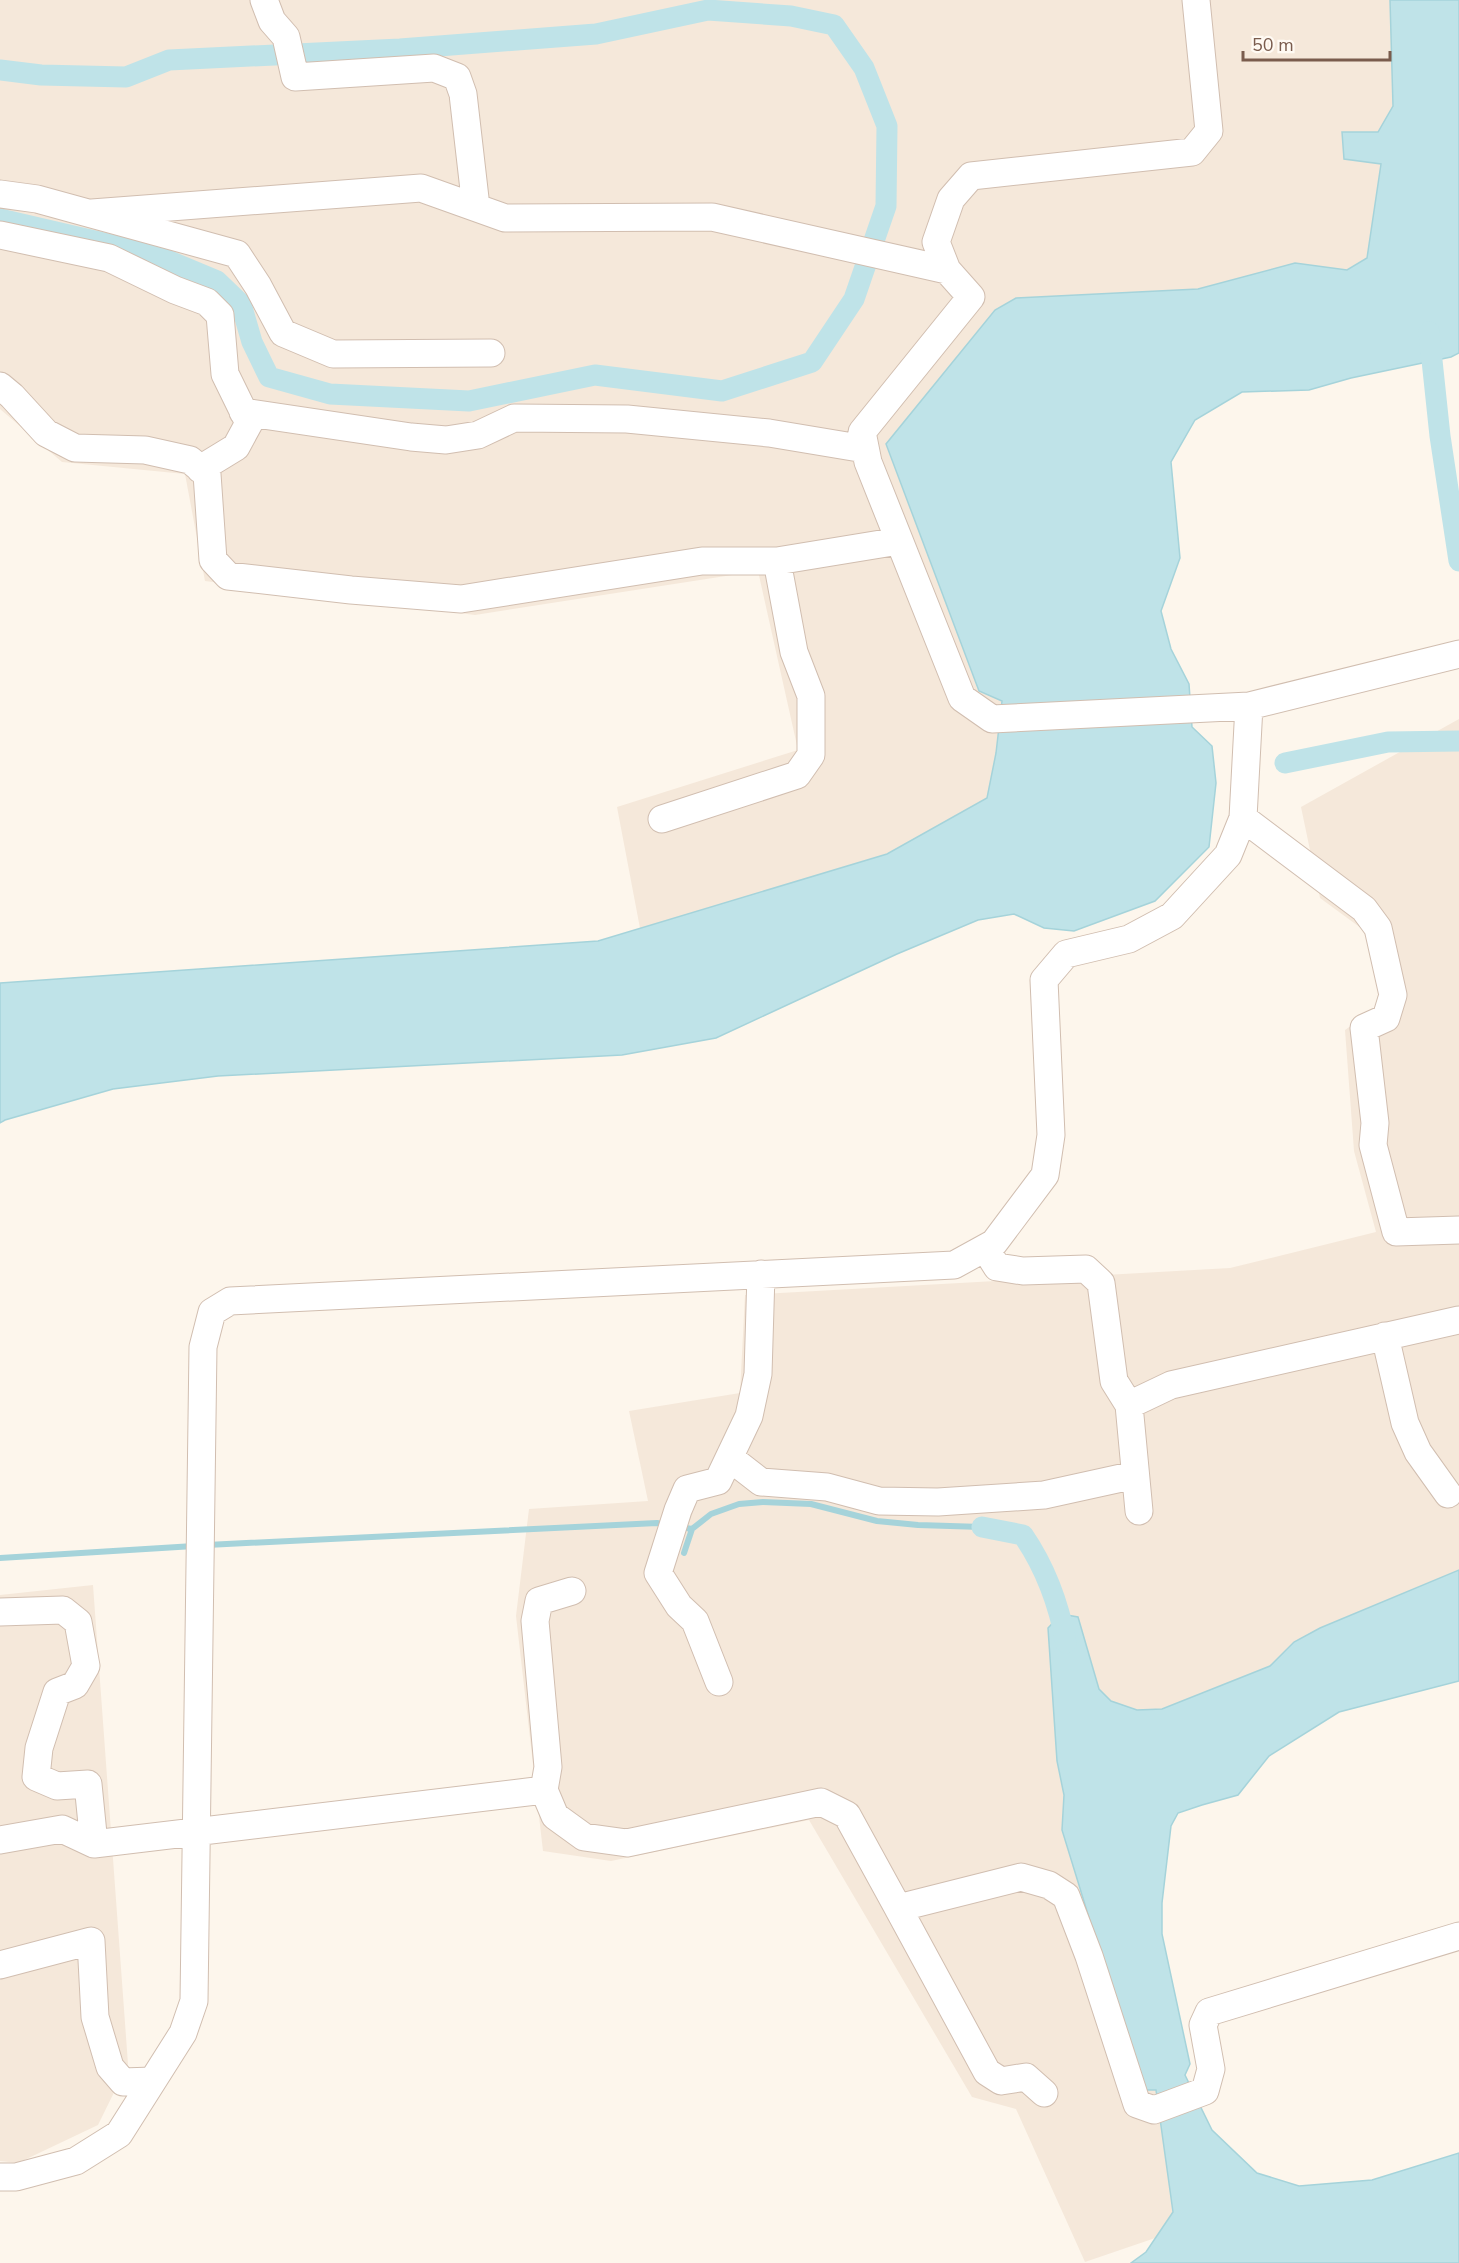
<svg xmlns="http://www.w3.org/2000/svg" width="1459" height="2263" font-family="'Nunito Sans',sans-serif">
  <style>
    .residential { fill: #f5e8da }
    .water { fill: #bfe3e8; stroke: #a5d3da; stroke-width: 1.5 }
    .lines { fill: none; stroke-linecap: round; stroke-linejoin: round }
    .stream { stroke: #a5d3da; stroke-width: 6 }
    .canal { stroke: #bfe3e8; stroke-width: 21 }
    .minor-casing { stroke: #d1beb0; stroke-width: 29 }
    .minor { stroke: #fff; stroke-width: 27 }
  </style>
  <rect width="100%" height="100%" fill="#fdf6ec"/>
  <path class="residential" d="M0 0H1419L1371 292 1028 314 1026 664 1005 813 643 944 617 807 798 750 758 571 475 615 205 581 185 474 62 462 0 409Z
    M1459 719V1605L1088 1748 1202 2222 1085 2262 1016 2109 972 2097 809 1820 611 1861 543 1851 516 1616 529 1509 648 1501 629 1411 740 1393 745 1295 1230 1268 1376 1232 1354 1151 1345 1030 1382 1004 1365 931 1320 898 1301 807Z
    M93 1585 128 2064 98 2125 18 2163 0 2161V1595Z"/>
  <path class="water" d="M1390 0H1459V353L1451 357 1351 378 1309 390 1242 392 1195 420 1171 462 1180 558 1161 611 1171 649 1189 684 1192 727 1212 746 1216 783 1209 847 1155 901 1074 931 1044 928 1014 914 978 920 897 954 716 1038 622 1055 218 1076 113 1089 5 1120 0 1123V983L598 941 887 854 987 798 996 753 1002 701 979 691 886 444 995 310 1016 298 1198 289 1295 263 1347 270 1367 258 1381 164 1344 159 1342 132H1378L1393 106Z
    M1459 1570V1681L1339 1712 1269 1756 1238 1795 1202 1805 1178 1813 1171 1826 1162 1903V1934L1190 2064 1185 2075 1212 2130 1257 2173 1299 2186 1372 2180 1459 2153V2263H1131L1146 2252 1173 2212 1156 2090H1146L1114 1999 1062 1830 1064 1795 1057 1761 1048 1628 1061 1614 1078 1617 1099 1689 1111 1701 1137 1710 1162 1709 1270 1666 1294 1642 1320 1628Z"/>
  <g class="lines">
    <path class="stream" d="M680 1527 692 1529
      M207 1545 657 1523 667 1525
      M684 1553 692 1529 711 1514 739 1504 763 1502 811 1504 877 1521 918 1525 982 1527
      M0 1558 194 1546"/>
    <path class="canal" d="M0 70 41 75 126 77 169 60 400 49 596 34 708 10 791 16 834 25 864 68 887 126 886 206 854 299 812 362 722 391 595 375 469 401 330 394 269 377 252 342 241 304 217 281 155 255 0 219
      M1429 332 1440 436 1459 561
      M1285 763 1388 742 1459 741
      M982 1527 1023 1535C1045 1567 1059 1605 1066 1643"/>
    <defs>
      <path id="minor" d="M264 0 272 21 286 37 295 77 434 68 457 77 463 94 476 207
        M1196 0 1209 131 1192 152 971 176 951 199 936 242 947 270 971 297 862 432 868 462 962 698 992 719 1249 706 1459 654
        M0 194 37 199 237 254 258 286 283 333 333 354 491 353
        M92 213 421 188 505 218 712 217 947 270
        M0 235 109 258 175 290 207 302 220 315 225 374 249 423 236 447 200 469
        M0 386 12 396 46 433 75 448 145 450 190 460 207 474 213 560 228 576 351 590 461 599 702 561H777L899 541
        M243 412 411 437 446 440 478 435 514 418 627 419 769 433 865 449
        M1243 818 1364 909 1378 928 1393 995 1386 1018 1364 1028 1375 1123 1373 1145 1396 1232 1459 1230
        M662 819 797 775 811 755V696L794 652 777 561
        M985 1248 997 1267 1023 1271 1086 1269 1101 1283 1114 1381 1129 1405 1139 1511
        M1385 1336 1405 1423 1418 1452 1448 1494
        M1129 1405 1171 1385 1459 1320
        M730 1458 761 1482 827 1487 879 1501 938 1502 1044 1495 1135 1475
        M572 1591 539 1601 535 1621 548 1767 544 1790 555 1816 584 1837 627 1843 821 1802 847 1815 898 1908 1021 1877 1049 1885 1066 1896 1089 1956 1137 2104 1154 2110 1205 2091 1211 2069 1203 2025 1209 2012 1459 1936
        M0 1612 63 1610 78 1622 86 1666 75 1685 57 1692 39 1748 36 1777 57 1786 88 1784 94 1844 544 1790
        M719 1682 695 1621 679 1606 658 1573 678 1510 687 1489 718 1481 749 1416 758 1374 761 1274
        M0 1840 62 1829 94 1844
        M898 1908 987 2072 1001 2081 1026 2077 1044 2093
        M0 1965 91 1941 95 2017 110 2067 123 2082 152 2081
        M0 2177H16L76 2161 119 2134 183 2033 194 2001 203 1347 212 1312 230 1301 954 1265 994 1243 1045 1175 1051 1135 1044 980 1066 954 1129 939 1172 916 1228 855 1243 818 1249 706"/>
    </defs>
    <use href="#minor" class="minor-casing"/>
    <use href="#minor" class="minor"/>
  </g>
  <path d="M1243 51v9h147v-9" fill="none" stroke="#7a5c4d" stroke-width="3"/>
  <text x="1252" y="51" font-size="18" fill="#7a5c4d" stroke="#fffaf3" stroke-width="4.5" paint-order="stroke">50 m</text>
</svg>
